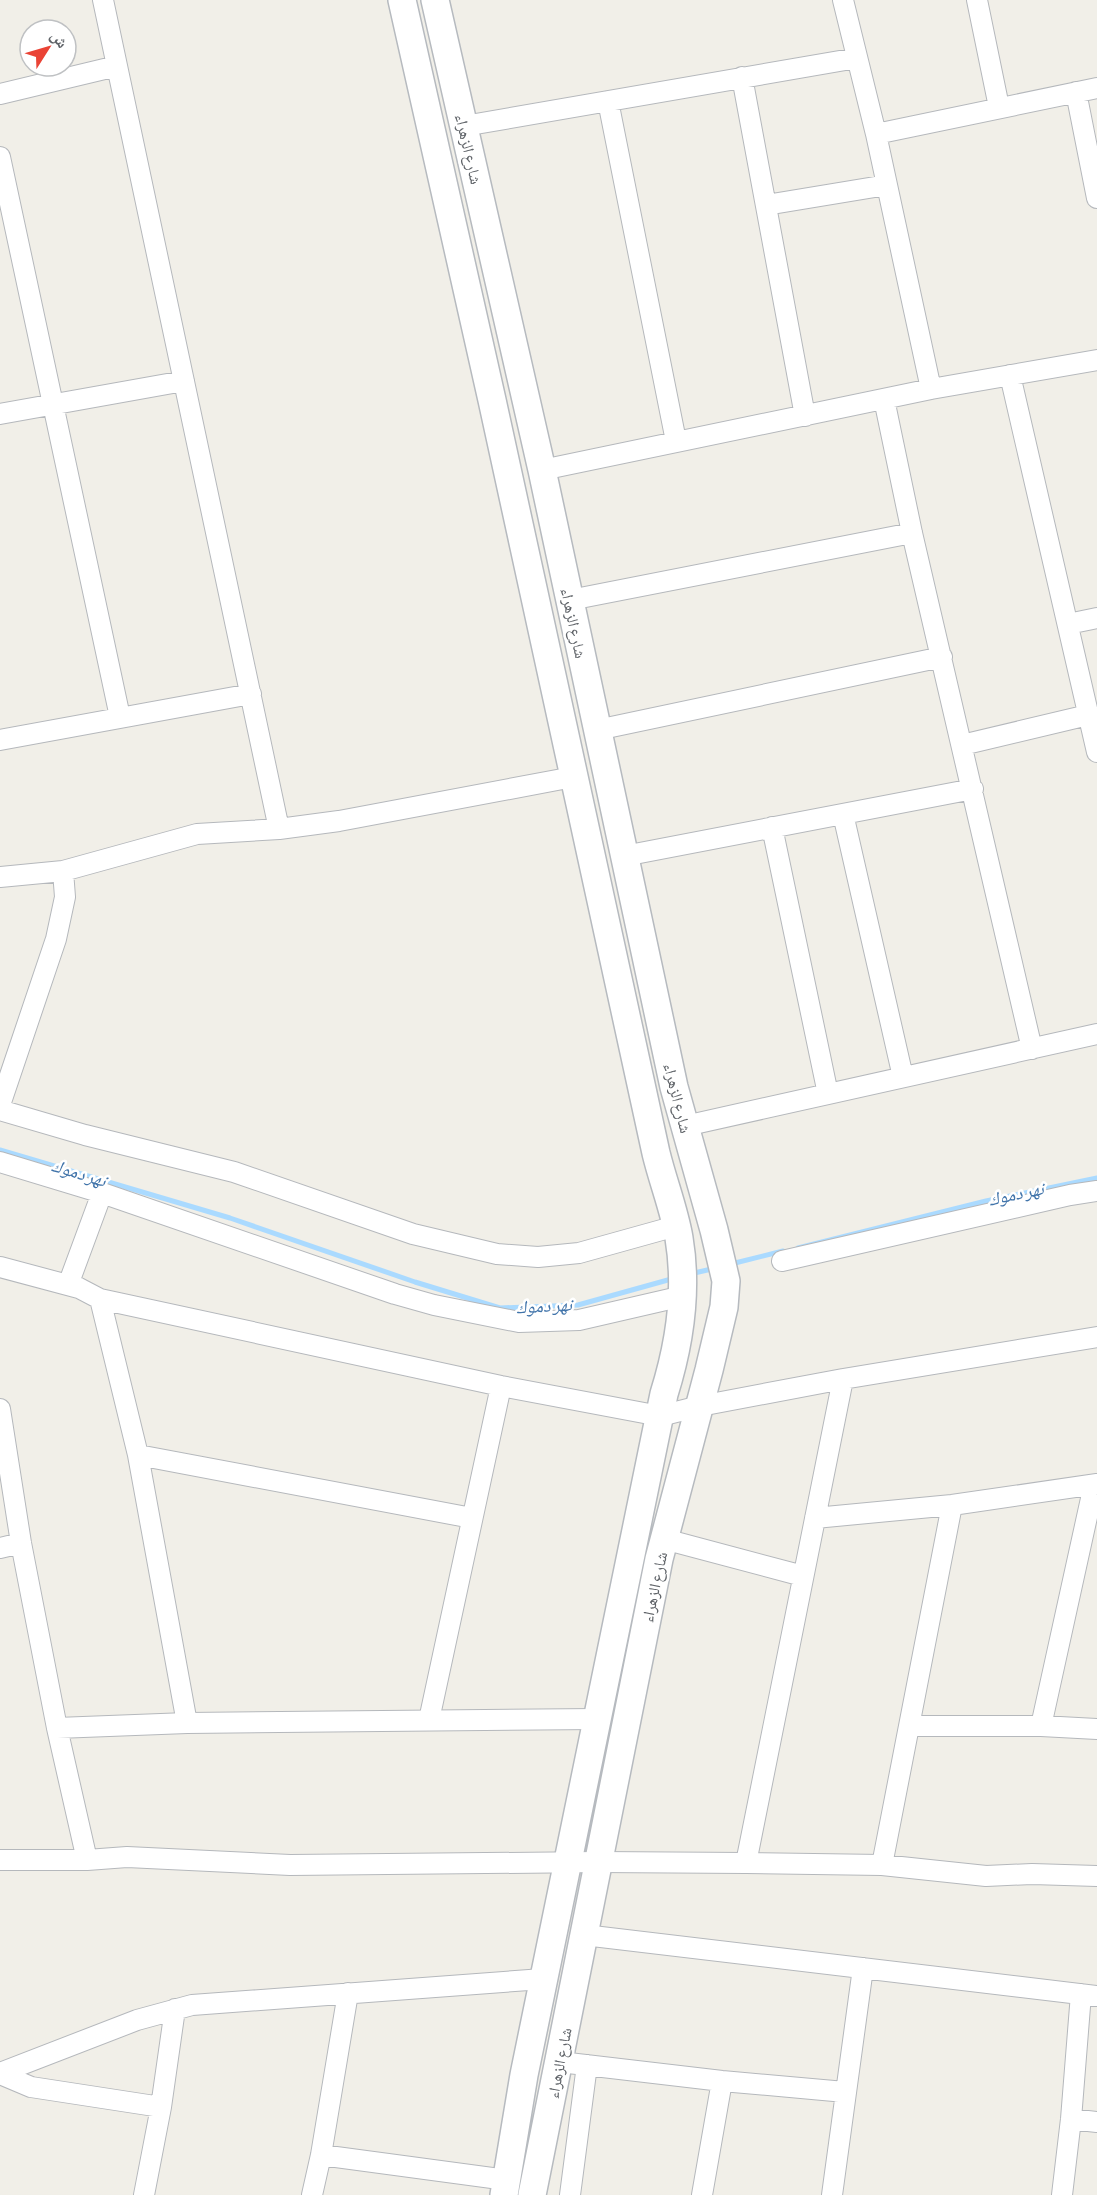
<svg xmlns="http://www.w3.org/2000/svg" width="1097" height="2195" font-family="'Asap Condensed','Noto Naskh Arabic',sans-serif">
  <style>
    .lines { fill: none; stroke-linecap: round; stroke-linejoin: round }
    .stream { stroke: #aadaff; stroke-width: 5 }
    .street-casing { stroke: #b5b8bc; stroke-width: 22 }
    .secondary-casing { stroke: #b6babf; stroke-width: 30 }
    .street { stroke: #fff; stroke-width: 20 }
    .secondary { stroke: #fff; stroke-width: 27 }
    .labels { text-anchor: middle; stroke-width: 5; stroke-linejoin: round; paint-order: stroke }
    .street-label { font-size: 16px; fill: #5f6368; stroke: #fff }
    .water-label { font-size: 18px; font-style: italic; fill: #4174aa; stroke: #fff }
  </style>
  <rect width="100%" height="100%" fill="#f1efe8"/>
  <g class="lines">
    <path class="stream" d="M0 1150 230 1218 415 1282 500 1308 578 1305 675 1278
      M798 1248 986 1201 1097 1178
      M731 1264 783 1251
      M690 1274 716 1268"/>
    <defs>
      <path id="street" d="M103 0 279 829
        M843 0 876 134 931 389
        M977 0 999 107
        M742 77 805 416
        M1076 92 1097 198
        M0 94 117 66
        M608 101 676 441
        M464 126 857 58
        M876 134 1097 88
        M0 157 120 717
        M766 205 887 185
        M1010 375 1097 752
        M884 399 912 533 1032 1049
        M0 414 184 381
        M542 470 931 389 1097 360
        M570 600 912 533
        M1068 624 1097 618
        M597 730 942 657
        M0 740 251 694
        M962 745 1088 715
        M843 814 903 1077
        M772 827 828 1094
        M624 856 973 789
        M0 877 63 871 197 834 279 829 339 821 573 777
        M0 1105 56 939 65 897 63 871
        M0 1110 85 1135 234 1172 413 1234 497 1254 538 1257 579 1253 676 1226
        M685 1126 1097 1034
        M0 1162 102 1193 395 1294 434 1305 519 1322 579 1320 683 1296
        M782 1261 1070 1195 1097 1191
        M0 1267 79 1288 100 1299 501 1386 660 1416 700 1406 843 1379 1097 1337
        M68 1285 102 1193
        M100 1299 138 1455 187 1723
        M0 1409 21 1543 57 1728 87 1860
        M138 1455 472 1518
        M815 1518 952 1505 1097 1484
        M664 1539 803 1576
        M0 1548 21 1543
        M429 1720 501 1386
        M910 1726H1041L1097 1729
        M1041 1726 1094 1485
        M57 1728 187 1723 597 1719
        M0 1860H87L127 1857 290 1865 598 1862 746 1863 882 1865 986 1876 1032 1874 1097 1876
        M746 1863 843 1379
        M882 1865 952 1505
        M584 1935 1097 1996
        M560 2062 722 2081 845 2092
        M0 2073 137 2020 192 2005 543 1979
        M0 2074 31 2087 161 2107
        M1071 2119 1097 2122
        M321 2155 507 2180
        M144 2195 161 2107 175 2009
        M312 2195 321 2155 348 1993
        M570 2195 587 2065
        M702 2195 722 2081
        M832 2195 863 1968
        M1062 2195 1071 2119 1081 1994"/>
      <path id="secondary" d="M402 0 492 400 656 1153C663 1182 674 1209 679 1238 688 1292 680 1343 664 1394L524 2075 504 2195
        M435 0 542 470 674 1087 714 1230 726 1281 724 1307 709 1370 659 1559 532 2195"/>
    </defs>
    <use href="#street" class="street-casing"/>
    <use href="#secondary" class="secondary-casing"/>
    <use href="#street" class="street"/>
    <use href="#secondary" class="secondary"/>
  </g>
  <g class="labels">
    <g class="street-label">
      <text transform="translate(469 149) rotate(77)" y="6">شارع الزهراء</text>
      <text transform="translate(574 623) rotate(78)" y="6">شارع الزهراء</text>
      <text transform="translate(678 1098) rotate(76)" y="6">شارع الزهراء</text>
      <text transform="translate(654 1587) rotate(-78)" y="6">شارع الزهراء</text>
      <text transform="translate(559 2063) rotate(-79)" y="6">شارع الزهراء</text>
    </g>
    <g class="water-label">
      <text transform="translate(79 1173) rotate(17)" y="6">نهر دموك</text>
      <text transform="translate(1016 1194) rotate(-12)" y="6">نهر دموك</text>
      <text transform="translate(544 1306) rotate(-3)" y="6">نهر دموك</text>
    </g>
  </g>
  <g transform="translate(48 48) rotate(53)"><circle r="28" fill="#ffffff" stroke="#bfc1c3" stroke-width="1.5"/>
  <path d="M0-4.5L10 22L0 15L-10 22Z" fill="#ea4335"/>
  <text y="-9" font-size="16" font-weight="bold" text-anchor="middle" fill="#5f6368">ش</text>
  </g>
</svg>
